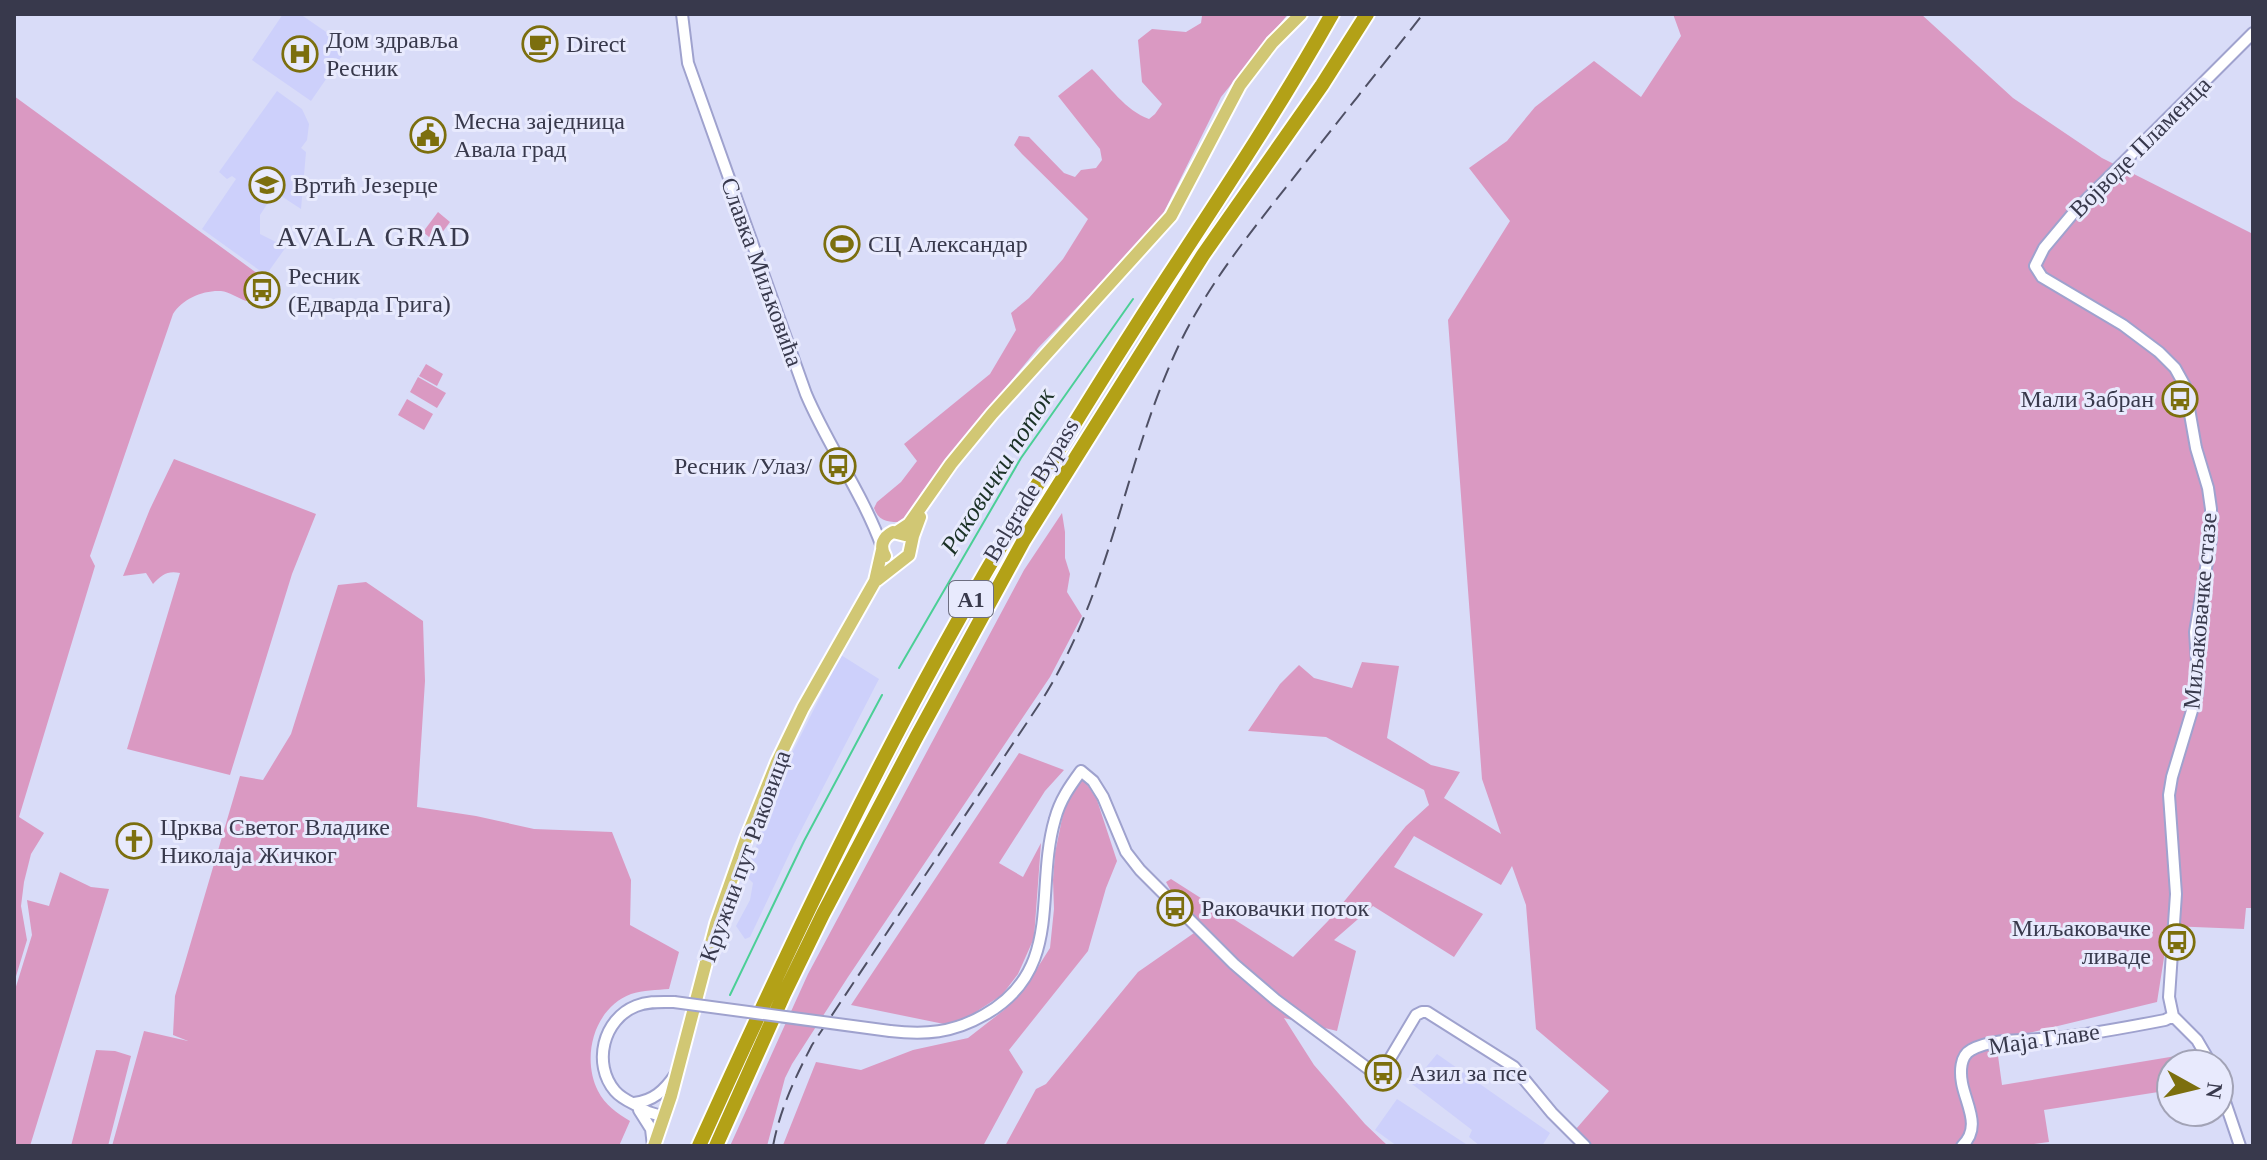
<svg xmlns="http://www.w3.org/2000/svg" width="2267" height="1160" font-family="Georgia,serif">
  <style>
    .built { fill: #cdd0fb }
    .green { fill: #da99c2 }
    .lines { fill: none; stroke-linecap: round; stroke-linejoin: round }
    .stream { stroke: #4bcf96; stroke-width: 2 }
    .minor-casing { stroke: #9fa2ce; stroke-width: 14 }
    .major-casing { stroke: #fff; stroke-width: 16 }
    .highway-casing { stroke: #fff; stroke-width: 18 }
    .minor { stroke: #fff; stroke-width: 10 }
    .major { stroke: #d1c774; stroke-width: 12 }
    .highway { stroke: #b3a117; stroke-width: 14 }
    .rail { stroke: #4f5065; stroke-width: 2; stroke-dasharray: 16 8; stroke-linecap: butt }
    .minor-bridge-casing { stroke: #9fa2ce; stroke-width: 14; stroke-linecap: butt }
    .minor-bridge { stroke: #fff; stroke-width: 10 }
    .labels { text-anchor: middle; stroke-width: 6; stroke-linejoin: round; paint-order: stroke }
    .shield { fill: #e8eafd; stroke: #6d6e81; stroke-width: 2 }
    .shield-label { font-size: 22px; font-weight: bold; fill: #38394c }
    .poi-label { font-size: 24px; fill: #38394c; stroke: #e8eafd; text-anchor: start }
    .street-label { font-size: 24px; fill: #38394c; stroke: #e8eafd }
    .water-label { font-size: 26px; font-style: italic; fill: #1b3126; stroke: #e8eafd }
    .quarter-label { font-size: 28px; letter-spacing: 2px; fill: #38394c; stroke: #e8eafd }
  </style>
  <rect width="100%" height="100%" fill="#d9dcf8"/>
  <path class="built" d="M283 14H300L348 47 311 101 252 60Z
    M277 91 302 109 309 124 307 140 301 148 306 152 301 209 275 192 260 215V234L286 247 266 275 202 229 236 179 232 176 227 179 219 172Z
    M841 655 879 679 794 844 750 937 745 939 736 926 750 900 753 883 745 875 793 751Z
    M1437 1054 1550 1133 1542 1146H1480L1469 1137 1472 1130 1412 1084Z
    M1397 1099 1469 1146H1397L1375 1130Z"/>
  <path class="green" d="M1222 14H1288L1221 97 1159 222 1038 348 950 456 930 487 924 489 906 517 898 522C886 522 878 520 874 508L877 502 901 482 917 461 904 444 990 374 1016 330 1011 313 1029 298 1063 259 1088 219 1022 154 1014 145 1019 136 1029 137 1064 173 1075 177 1081 170 1096 168 1102 160 1100 149 1058 96 1092 69C1109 86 1126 111 1149 119L1155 114 1162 104 1142 82 1138 40 1152 29 1186 32 1201 23 1202 16Z
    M1673 14H1921L2013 98 2102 158 2253 234V908H2246L2244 929 2169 926 2157 1002 1996 1041 2002 1085 2194 1053 2197 1064H2171V1090L2044 1110 2049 1142 2019 1146H1578L1576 1129 1609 1091 1536 1029 1526 905 1512 866 1501 885 1414 836 1394 867 1483 914 1454 957 1373 906 1334 940 1356 951 1337 1031 1284 1018 1314 1065 1365 1124 1388 1146H1005L1036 1089 1046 1084 1138 972 1194 933 1166 882 1171 879 1293 957 1328 921 1406 826 1429 805 1424 790 1326 737 1248 731 1280 684 1299 665 1314 678 1352 688 1362 662 1399 666 1387 738 1431 765 1460 772 1444 798 1501 834 1482 779 1448 320 1510 221 1469 168 1507 141 1535 107 1594 61 1641 97 1681 36Z
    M14 96 265 279 250 299 246 301C238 298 229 292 221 291 203 290 182 299 173 314L90 556 95 566 19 817 44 833 31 854 24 882 21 906 27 940 14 983Z
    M438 212 450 222 435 242 423 232Z
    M426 364 443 374 437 386 419 376Z
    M418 377 446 393 437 408 410 392Z
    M407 399 433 414 424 430 398 415Z
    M174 459 316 514 292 574 230 775 127 749 180 573C168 570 161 575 153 584L146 573 123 576 150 509Z
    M1062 513 1065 532V558L1070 574 1067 592 1082 616 1050 677 848 977 792 1064 785 1078 767 1146H730L808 974 1024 570Z
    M366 582 423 621 425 681 417 807 476 816 534 829 612 832 631 880 630 925 679 952 669 989C657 990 643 990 631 994 594 1008 581 1057 598 1091 605 1105 617 1113 630 1121L619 1146H112L144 1031 188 1041 173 1035 175 996 240 776 263 780 291 734 338 585Z
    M1019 753 1064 770 1045 791 999 863 1023 877 1041 843 1034 938 1018 974 1002 995 965 1019 944 1024 851 1005Z
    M1082 776 1097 800 1117 861 1106 888 1088 951 1009 1050 1023 1072 983 1146 783 1145 816 1062 861 1070 913 1050 968 1038 1004 1010 1024 989 1050 948 1054 909 1053 880 1055 853 1063 814 1072 792Z
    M60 872 91 887 109 889 30 1146H14V993L32 935 27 900 49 906Z
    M96 1050 115 1051 131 1056 108 1146H71Z"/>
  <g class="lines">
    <path class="stream" d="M899 668 1021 458 1133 299
      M730 995 804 841 882 695"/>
    <defs>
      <path id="minor" d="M682 14 688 63 806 394C828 446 863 494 882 547
        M890 1031C925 1035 953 1033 984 1015 1065 970 1034 891 1055 819 1060 800 1070 786 1081 771L1093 781 1103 797 1126 852 1140 870 1234 964 1276 1000 1370 1070 1375 1073 1382 1072 1416 1015 1422 1012H1427L1514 1067 1552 1113 1585 1146
        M2211 1064 2197 1040 2173 1016 2169 997 2176 894 2169 795 2172 777 2197 694 2198 677 2195 632 2211 539V509L2208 488 2196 448 2185 386 2175 368 2159 352 2123 325 2042 277 2035 266 2044 248 2075 211 2253 33
        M2219 1084 2240 1146
        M634 1103C653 1101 664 1091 675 1075
        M639 1110 651 1129 653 1146
        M665 1115C654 1116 646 1111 636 1105 628 1101 621 1098 615 1091 592 1064 603 1019 636 1006 648 1001 661 1002 674 1002
        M1962 1146C1982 1127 1966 1105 1962 1083 1960 1072 1960 1056 1971 1050 1995 1037 2030 1041 2056 1038 2093 1034 2129 1027 2165 1020L2173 1016"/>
      <path id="major" d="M897 532 909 524 951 464 992 414 1171 216 1240 85 1272 43 1301 14
        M885 556C879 546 883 537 893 532L905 535
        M877 580 909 555 913 536 920 517
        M654 1146 671 1096 716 924 746 839 777 762 803 708 875 581 882 550"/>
      <path id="highway" d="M699 1146C791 942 887 739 1001 546 1046 469 1093 393 1141 318 1206 218 1273 119 1332 14
        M716 1146 784 994 823 914 917 736 1024 540 1203 255 1322 85 1367 14"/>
    </defs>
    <use href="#minor" class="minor-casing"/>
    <use href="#major" class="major-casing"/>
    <use href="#highway" class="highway-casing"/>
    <use href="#minor" class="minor"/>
    <use href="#major" class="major"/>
    <use href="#highway" class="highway"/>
    <path class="rail" d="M773 1146C780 1109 795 1078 812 1045L1040 703C1112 591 1123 464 1178 347 1207 286 1249 234 1291 181 1335 125 1379 70 1423 14"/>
    <defs>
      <path id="minor-bridge" d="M674 1002 890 1031"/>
    </defs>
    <use href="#minor-bridge" class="minor-bridge-casing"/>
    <use href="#minor-bridge" class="minor-bridge"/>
  </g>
  <defs>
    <symbol id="cafe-ring" viewBox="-11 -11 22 22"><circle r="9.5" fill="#e8eafd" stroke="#7c6f0e" stroke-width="1.5"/><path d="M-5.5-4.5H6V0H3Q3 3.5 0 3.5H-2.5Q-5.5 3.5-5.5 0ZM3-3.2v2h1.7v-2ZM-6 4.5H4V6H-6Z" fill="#7c6f0e"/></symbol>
    <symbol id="hospital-ring" viewBox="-11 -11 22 22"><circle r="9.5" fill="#e8eafd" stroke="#7c6f0e" stroke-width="1.5"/><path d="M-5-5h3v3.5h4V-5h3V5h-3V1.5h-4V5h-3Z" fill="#7c6f0e"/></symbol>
    <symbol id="civic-ring" viewBox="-11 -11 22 22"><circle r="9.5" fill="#e8eafd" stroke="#7c6f0e" stroke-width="1.5"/><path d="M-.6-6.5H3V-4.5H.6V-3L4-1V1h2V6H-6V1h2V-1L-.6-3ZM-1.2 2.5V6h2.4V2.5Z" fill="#7c6f0e"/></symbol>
    <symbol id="school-ring" viewBox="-11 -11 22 22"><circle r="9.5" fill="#e8eafd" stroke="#7c6f0e" stroke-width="1.5"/><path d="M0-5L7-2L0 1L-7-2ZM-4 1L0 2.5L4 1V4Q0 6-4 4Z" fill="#7c6f0e"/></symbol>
    <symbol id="stadium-ring" viewBox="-11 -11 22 22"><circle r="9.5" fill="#e8eafd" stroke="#7c6f0e" stroke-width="1.5"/><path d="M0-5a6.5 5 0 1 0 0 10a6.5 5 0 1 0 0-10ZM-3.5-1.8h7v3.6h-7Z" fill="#7c6f0e"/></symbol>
    <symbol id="bus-ring" viewBox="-11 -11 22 22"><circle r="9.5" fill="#e8eafd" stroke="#7c6f0e" stroke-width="1.5"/><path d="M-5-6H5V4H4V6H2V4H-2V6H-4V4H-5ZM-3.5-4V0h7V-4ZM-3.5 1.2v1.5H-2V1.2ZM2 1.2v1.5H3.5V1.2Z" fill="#7c6f0e"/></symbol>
    <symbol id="church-ring" viewBox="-11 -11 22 22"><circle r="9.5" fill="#e8eafd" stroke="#7c6f0e" stroke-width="1.5"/><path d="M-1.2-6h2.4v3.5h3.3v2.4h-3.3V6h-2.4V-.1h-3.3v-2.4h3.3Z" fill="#7c6f0e"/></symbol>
  </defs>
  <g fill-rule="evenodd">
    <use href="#cafe-ring" x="520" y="24" width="40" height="40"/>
    <use href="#hospital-ring" x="280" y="34" width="40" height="40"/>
    <use href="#civic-ring" x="408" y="115" width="40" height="40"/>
    <use href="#school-ring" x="247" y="165" width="40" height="40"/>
    <use href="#stadium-ring" x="822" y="224" width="40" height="40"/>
    <use href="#bus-ring" x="242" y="270" width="40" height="40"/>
    <use href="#bus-ring" x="2160" y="379" width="40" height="40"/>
    <use href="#bus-ring" x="818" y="446" width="40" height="40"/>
    <use href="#church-ring" x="114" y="821" width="40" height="40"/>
    <use href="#bus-ring" x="1155" y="888" width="40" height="40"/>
    <use href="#bus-ring" x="2157" y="922" width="40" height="40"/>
    <use href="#bus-ring" x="1363" y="1053" width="40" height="40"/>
  </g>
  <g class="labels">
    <rect class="shield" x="949" y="581" width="44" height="36" rx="6"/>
    <g class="shield-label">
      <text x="971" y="607">A1</text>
    </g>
    <g class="poi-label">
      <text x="326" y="48">Дом здравља<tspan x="326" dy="28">Ресник</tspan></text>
      <text x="566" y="52">Direct</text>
      <text x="454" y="129">Месна заједница<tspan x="454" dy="28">Авала град</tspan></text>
      <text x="293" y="193">Вртић Језерце</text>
      <text x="868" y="252">СЦ Александар</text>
      <text x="288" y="284">Ресник<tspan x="288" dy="28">(Едварда Грига)</tspan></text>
      <text x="2154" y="407" text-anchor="end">Мали Забран</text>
      <text x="812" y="474" text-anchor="end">Ресник /Улаз/</text>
      <text x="160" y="835">Црква Светог Владике<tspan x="160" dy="28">Николаја Жичког</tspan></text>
      <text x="1201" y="916">Раковачки поток</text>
      <text x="2151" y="936" text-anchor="end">Миљаковачке<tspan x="2151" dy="28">ливаде</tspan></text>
      <text x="1409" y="1081">Азил за псе</text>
    </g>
    <g class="street-label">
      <text transform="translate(2140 147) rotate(-45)" y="8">Војводе Пламенца</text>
      <text transform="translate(762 272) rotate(70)" y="8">Славка Миљковића</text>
      <text transform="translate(1031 490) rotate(-59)" y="8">Belgrade Bypass</text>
      <text transform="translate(2200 611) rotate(-85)" y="8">Миљаковачке стазе</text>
      <text transform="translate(745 856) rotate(-70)" y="8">Кружни пут Раковица</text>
      <text transform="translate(2044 1039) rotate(-8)" y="8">Маја Главе</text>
    </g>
    <g class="water-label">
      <text transform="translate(997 471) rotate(-58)" y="9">Раковички поток</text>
    </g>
    <g class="quarter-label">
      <text x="374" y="246">AVALA GRAD</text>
    </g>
  </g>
  <rect width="2267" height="1160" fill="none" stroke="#38394c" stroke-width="32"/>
  <g transform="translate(2195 1088) rotate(98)"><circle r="38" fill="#e8eafd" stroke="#a2a3b6" stroke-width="2"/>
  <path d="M0-6L14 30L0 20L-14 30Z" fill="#7c6f0e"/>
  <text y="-12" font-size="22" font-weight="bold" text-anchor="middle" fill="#38394c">N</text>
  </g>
</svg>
